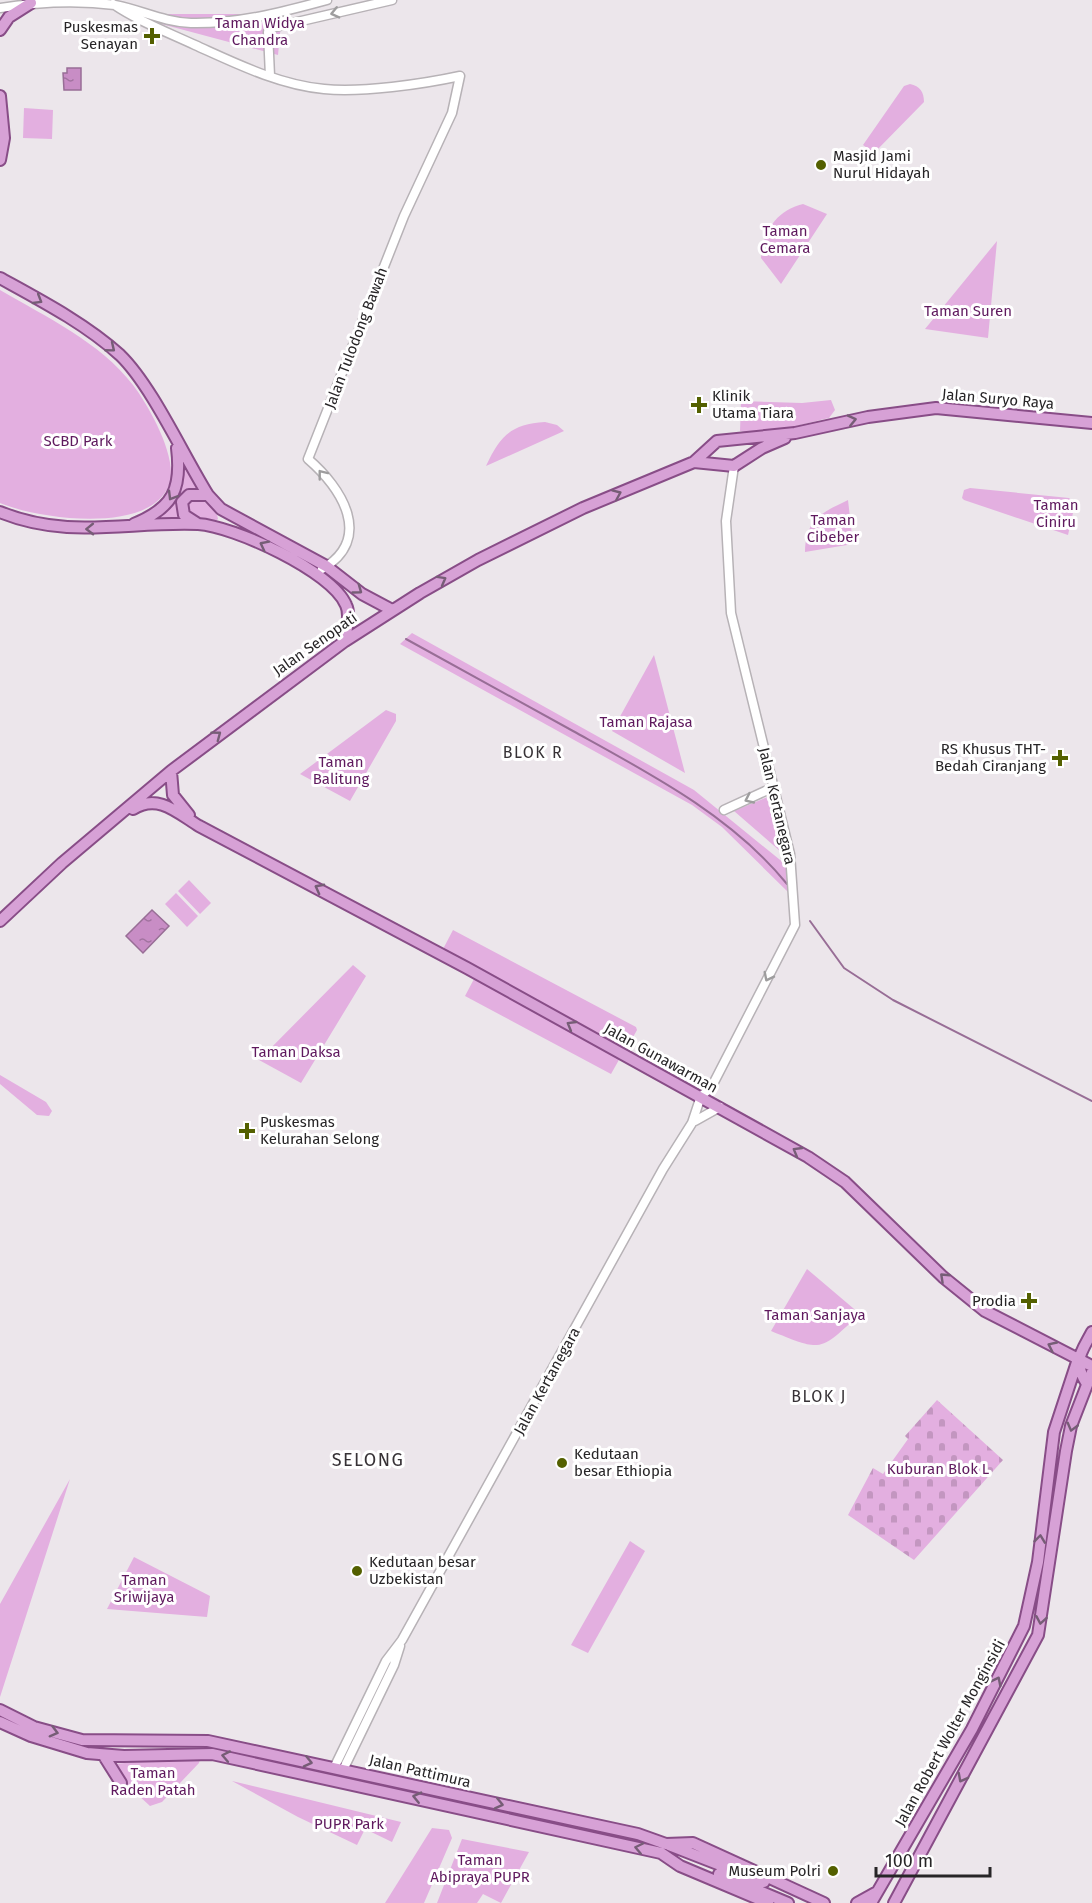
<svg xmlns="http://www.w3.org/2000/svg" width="1092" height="1903" font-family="'Fira Sans',sans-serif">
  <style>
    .cemetery { fill: url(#cemetery-stones) }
    .green { fill: #e3afe0 }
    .water { fill: url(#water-ripples); stroke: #986e96; stroke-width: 1.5 }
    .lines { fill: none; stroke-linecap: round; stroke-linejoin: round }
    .stream { stroke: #986e96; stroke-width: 2 }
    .minor-casing { stroke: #b7b2b6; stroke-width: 11 }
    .major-casing { stroke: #884d87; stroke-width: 14 }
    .minor { stroke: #fff; stroke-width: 8 }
    .major { stroke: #d7a1d6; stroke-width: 10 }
    .oneway { stroke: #9e9d9e }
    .oneway2 { stroke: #765d76 }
    .poi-dot { fill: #546000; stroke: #fff; stroke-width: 2 }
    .labels { text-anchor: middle; stroke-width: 6; stroke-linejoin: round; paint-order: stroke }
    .park-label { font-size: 15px; fill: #5f195e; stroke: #fff }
    .poi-label { font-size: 15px; fill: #272527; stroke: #fff; text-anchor: start }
    .street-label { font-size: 15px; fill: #272527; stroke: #fff }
    .neighbourhood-label { font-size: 16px; letter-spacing: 1.5px; fill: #373236; stroke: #fff }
    .quarter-label { font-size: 18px; letter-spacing: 1.5px; fill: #373236; stroke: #fff }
  </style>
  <defs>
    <pattern id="cemetery-stones" width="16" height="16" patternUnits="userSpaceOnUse" patternTransform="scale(1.5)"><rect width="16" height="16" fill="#e3afe0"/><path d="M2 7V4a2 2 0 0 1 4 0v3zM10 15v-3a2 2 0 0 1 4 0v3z" fill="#c396c0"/></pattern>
    <pattern id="water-ripples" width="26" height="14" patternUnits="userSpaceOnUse" patternTransform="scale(1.5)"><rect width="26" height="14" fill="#c88dc5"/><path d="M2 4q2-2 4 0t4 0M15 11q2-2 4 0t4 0" fill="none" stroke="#a273a0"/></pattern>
  </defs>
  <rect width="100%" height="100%" fill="#ece6eb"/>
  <path class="cemetery" d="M937 1400 1003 1460 914 1560 848 1515 873 1468 883 1474 908 1439 905 1436Z"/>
  <path class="green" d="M124 14H282L278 55Z
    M910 84C920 86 924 92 924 102L874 153 863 145 904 86Z
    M24 108 53 110 52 139 23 138Z
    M803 204 827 214 781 284 761 258C763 231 776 211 803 204Z
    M997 241 988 338 925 329Z
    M0 290C46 317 100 342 133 385 149 406 179 459 169 485 150 535 38 519 0 503Z
    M831 400 835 410 829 418C806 423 762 437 740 431L741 401 802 403Z
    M545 422 557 425 564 431 486 466C500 436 511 424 545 422Z
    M181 460 202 492 183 495 187 521 144 523 158 515Z
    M970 488 1069 498 1075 504 1068 535 964 500 962 498 964 490Z
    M192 497C202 499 217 508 218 519L215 522 187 514 186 503Z
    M848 500 853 544 805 552C806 519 821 513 848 500Z
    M412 633 694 790 790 868 788 892 722 827 692 805 400 644Z
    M654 655 685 773 612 731Z
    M386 710 396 714V721L350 801 300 774Z
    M770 796 788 858 734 811Z
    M189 880 211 903 200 914 178 891Z
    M176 893 198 916 187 927 165 904Z
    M453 930 636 1027 637 1030 628 1046 625 1047 442 951Z
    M353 965 366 976 301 1083 259 1060Z
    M474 979 620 1058 611 1074 465 996Z
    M0 1075 46 1102 52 1111 49 1116 37 1115 0 1084Z
    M807 1269 860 1314C819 1352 823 1352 771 1331Z
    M70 1479 0 1697V1604Z
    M630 1541 645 1551 588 1653 571 1645Z
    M134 1557 210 1596 207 1617 107 1609Z
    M201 1755 199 1763 162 1802 150 1806 123 1781 115 1764Z
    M232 1781 401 1822 392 1842 365 1829 357 1845 298 1817Z
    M432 1828 449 1830 452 1838 424 1903H385Z
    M462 1839 529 1852 501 1903 483 1894 477 1903H437Z"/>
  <path class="water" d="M67 68H81V90H64L63 73H67Z
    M152 910 169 926 143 953 126 936Z"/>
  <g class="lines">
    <path class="stream" d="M406 639C462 670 518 701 573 731 649 773 732 816 787 884
      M810 921 844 968 893 1000 1092 1101"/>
    <defs>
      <path id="minor" d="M113 4C138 21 167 32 195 45 235 63 279 85 324 89 361 93 423 84 460 76L452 113 404 216 308 459C342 488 374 539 322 569
        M0 8C38 2 77 0 115 5 141 10 164 22 191 23 238 24 283 12 327 0
        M270 76 268 32 271 28 392 0
        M724 810 774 787
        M695 1121 720 1107
        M334 1768 386 1661 402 1640 663 1169 692 1123 701 1096 711 1088 795 925 790 854 731 613 726 521 734 466
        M343 1770 394 1665 400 1646"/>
      <path id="major" d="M0 30 9 17 31 3
        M0 96 4 138 0 160
        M0 278C40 300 86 324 120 355 152 386 183 455 208 495L221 509 326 566 362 594 392 610
        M694 462 734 466 762 448 785 438
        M0 512C68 540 128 521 198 524 233 526 332 571 346 605 351 615 346 630 345 641
        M134 524C173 508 182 489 177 448
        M198 524 184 515 182 502 189 495H208
        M171 771 173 795 189 815
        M133 809C158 793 178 813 199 826L467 968 808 1157 845 1182 943 1277 985 1311 1092 1366
        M0 921 62 863 171 771 345 641 420 593 478 560 583 508 694 462 717 441 795 433 868 417 936 408 1092 423
        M1087 1384C1072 1361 1081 1353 1092 1332
        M0 1710 34 1727 82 1740 208 1741 638 1834 666 1844 693 1843 824 1903
        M0 1722 31 1736 87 1753 124 1756 212 1754 661 1853 680 1866 768 1903
        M104 1756 121 1783
        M669 1845 764 1882
        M719 1874 788 1903
        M857 1903 875 1893
        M871 1903 972 1729 1024 1626 1038 1562 1054 1432 1078 1359
        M894 1903 1038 1635 1066 1451 1071 1426 1092 1372"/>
    </defs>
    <use href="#minor" class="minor-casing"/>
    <use href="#major" class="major-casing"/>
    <use href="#minor" class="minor"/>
    <use href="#major" class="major"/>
  </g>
  <defs><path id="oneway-chevron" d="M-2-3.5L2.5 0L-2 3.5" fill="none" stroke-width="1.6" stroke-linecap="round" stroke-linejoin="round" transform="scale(1.5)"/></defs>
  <g class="oneway">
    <use href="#oneway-chevron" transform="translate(335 13) rotate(167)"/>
    <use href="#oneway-chevron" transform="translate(322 474) rotate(-128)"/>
    <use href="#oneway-chevron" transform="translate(749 799) rotate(155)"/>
    <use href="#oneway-chevron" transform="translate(768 977) rotate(117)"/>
  </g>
  <g class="oneway2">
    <use href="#oneway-chevron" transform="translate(38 300) rotate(31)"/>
    <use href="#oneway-chevron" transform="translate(111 348) rotate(39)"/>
    <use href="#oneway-chevron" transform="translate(852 420) rotate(-13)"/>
    <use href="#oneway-chevron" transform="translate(617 494) rotate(-23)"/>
    <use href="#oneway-chevron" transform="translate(172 496) rotate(121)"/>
    <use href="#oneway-chevron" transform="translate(90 529) rotate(179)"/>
    <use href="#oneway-chevron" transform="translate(264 545) rotate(-153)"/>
    <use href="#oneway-chevron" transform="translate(442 580) rotate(-29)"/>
    <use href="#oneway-chevron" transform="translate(358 590) rotate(36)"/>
    <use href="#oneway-chevron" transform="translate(217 735) rotate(-37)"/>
    <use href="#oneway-chevron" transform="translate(319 888) rotate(-152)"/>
    <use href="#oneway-chevron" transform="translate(571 1025) rotate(-150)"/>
    <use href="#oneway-chevron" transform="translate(797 1151) rotate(-150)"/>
    <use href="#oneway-chevron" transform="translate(944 1277) rotate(-137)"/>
    <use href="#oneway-chevron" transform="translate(1052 1346) rotate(-155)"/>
    <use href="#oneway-chevron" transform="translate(1072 1427) rotate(105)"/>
    <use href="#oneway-chevron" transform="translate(1040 1539) rotate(-83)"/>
    <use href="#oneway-chevron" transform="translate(1041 1620) rotate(100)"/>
    <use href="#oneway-chevron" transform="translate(997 1681) rotate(-63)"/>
    <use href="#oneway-chevron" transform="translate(54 1732) rotate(15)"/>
    <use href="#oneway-chevron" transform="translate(226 1756) rotate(-169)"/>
    <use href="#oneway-chevron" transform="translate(308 1762) rotate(13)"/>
    <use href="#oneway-chevron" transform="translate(962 1778) rotate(118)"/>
    <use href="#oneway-chevron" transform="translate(417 1797) rotate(-167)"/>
    <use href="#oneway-chevron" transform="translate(499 1804) rotate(13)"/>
    <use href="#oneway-chevron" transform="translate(639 1848) rotate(-168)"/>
  </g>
  <g class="poi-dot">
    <path d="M149 27h6v6h6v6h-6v6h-6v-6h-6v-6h6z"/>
    <circle cx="821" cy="165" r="6"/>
    <path d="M696 396h6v6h6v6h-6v6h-6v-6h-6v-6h6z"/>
    <path d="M1057 749h6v6h6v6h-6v6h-6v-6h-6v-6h6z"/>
    <path d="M244 1122h6v6h6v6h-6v6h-6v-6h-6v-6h6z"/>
    <path d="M1026 1292h6v6h6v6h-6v6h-6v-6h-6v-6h6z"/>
    <circle cx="562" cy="1463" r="6"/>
    <circle cx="357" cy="1571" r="6"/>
    <circle cx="833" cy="1871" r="6"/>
  </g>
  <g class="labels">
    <g class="park-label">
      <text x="260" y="28">Taman Widya<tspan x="260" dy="17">Chandra</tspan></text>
      <text x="785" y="236">Taman<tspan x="785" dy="17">Cemara</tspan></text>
      <text x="968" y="316">Taman Suren</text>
      <text x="78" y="446">SCBD Park</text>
      <text x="1056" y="510">Taman<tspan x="1056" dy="17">Ciniru</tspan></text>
      <text x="833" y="525">Taman<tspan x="833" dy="17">Cibeber</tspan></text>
      <text x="646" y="727">Taman Rajasa</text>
      <text x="341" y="767">Taman<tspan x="341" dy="17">Balitung</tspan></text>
      <text x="296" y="1057">Taman Daksa</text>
      <text x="815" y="1320">Taman Sanjaya</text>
      <text x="938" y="1474">Kuburan Blok L</text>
      <text x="144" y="1585">Taman<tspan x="144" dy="17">Sriwijaya</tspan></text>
      <text x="153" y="1778">Taman<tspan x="153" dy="17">Raden Patah</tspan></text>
      <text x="349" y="1829">PUPR Park</text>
      <text x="480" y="1865">Taman<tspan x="480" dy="17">Abipraya PUPR</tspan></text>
    </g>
    <g class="poi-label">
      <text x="138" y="32" text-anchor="end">Puskesmas<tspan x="138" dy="17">Senayan</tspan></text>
      <text x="833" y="161">Masjid Jami<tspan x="833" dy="17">Nurul Hidayah</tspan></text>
      <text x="712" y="401">Klinik<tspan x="712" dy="17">Utama Tiara</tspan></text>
      <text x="1046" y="754" text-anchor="end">RS Khusus THT-<tspan x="1046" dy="17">Bedah Ciranjang</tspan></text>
      <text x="260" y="1127">Puskesmas<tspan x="260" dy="17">Kelurahan Selong</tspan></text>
      <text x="1016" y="1306" text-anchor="end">Prodia</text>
      <text x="574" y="1459">Kedutaan<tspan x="574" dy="17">besar Ethiopia</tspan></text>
      <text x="369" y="1567">Kedutaan besar<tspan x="369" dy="17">Uzbekistan</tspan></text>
      <text x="821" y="1876" text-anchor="end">Museum Polri</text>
    </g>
    <g class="street-label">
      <text transform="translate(356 338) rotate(-69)" y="5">Jalan Tulodong Bawah</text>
      <text transform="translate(998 399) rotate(5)" y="5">Jalan Suryo Raya</text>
      <text transform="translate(315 644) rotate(-35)" y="5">Jalan Senopati</text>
      <text transform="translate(777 806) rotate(77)" y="5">Jalan Kertanegara</text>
      <text transform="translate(661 1058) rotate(29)" y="5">Jalan Gunawarman</text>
      <text transform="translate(547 1381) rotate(-61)" y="5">Jalan Kertanegara</text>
      <text transform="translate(950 1733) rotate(-61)" y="5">Jalan Robert Wolter Monginsidi</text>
      <text transform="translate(420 1771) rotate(13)" y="5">Jalan Pattimura</text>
    </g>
    <g class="neighbourhood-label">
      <text x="533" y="758">BLOK R</text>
      <text x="819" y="1402">BLOK J</text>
    </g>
    <g class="quarter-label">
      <text x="368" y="1466">SELONG</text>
    </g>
  </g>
  <path d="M876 1867v9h114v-9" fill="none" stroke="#272527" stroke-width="3"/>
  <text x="885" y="1867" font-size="18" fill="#272527" stroke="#ffffff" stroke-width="4.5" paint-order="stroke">100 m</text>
</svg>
